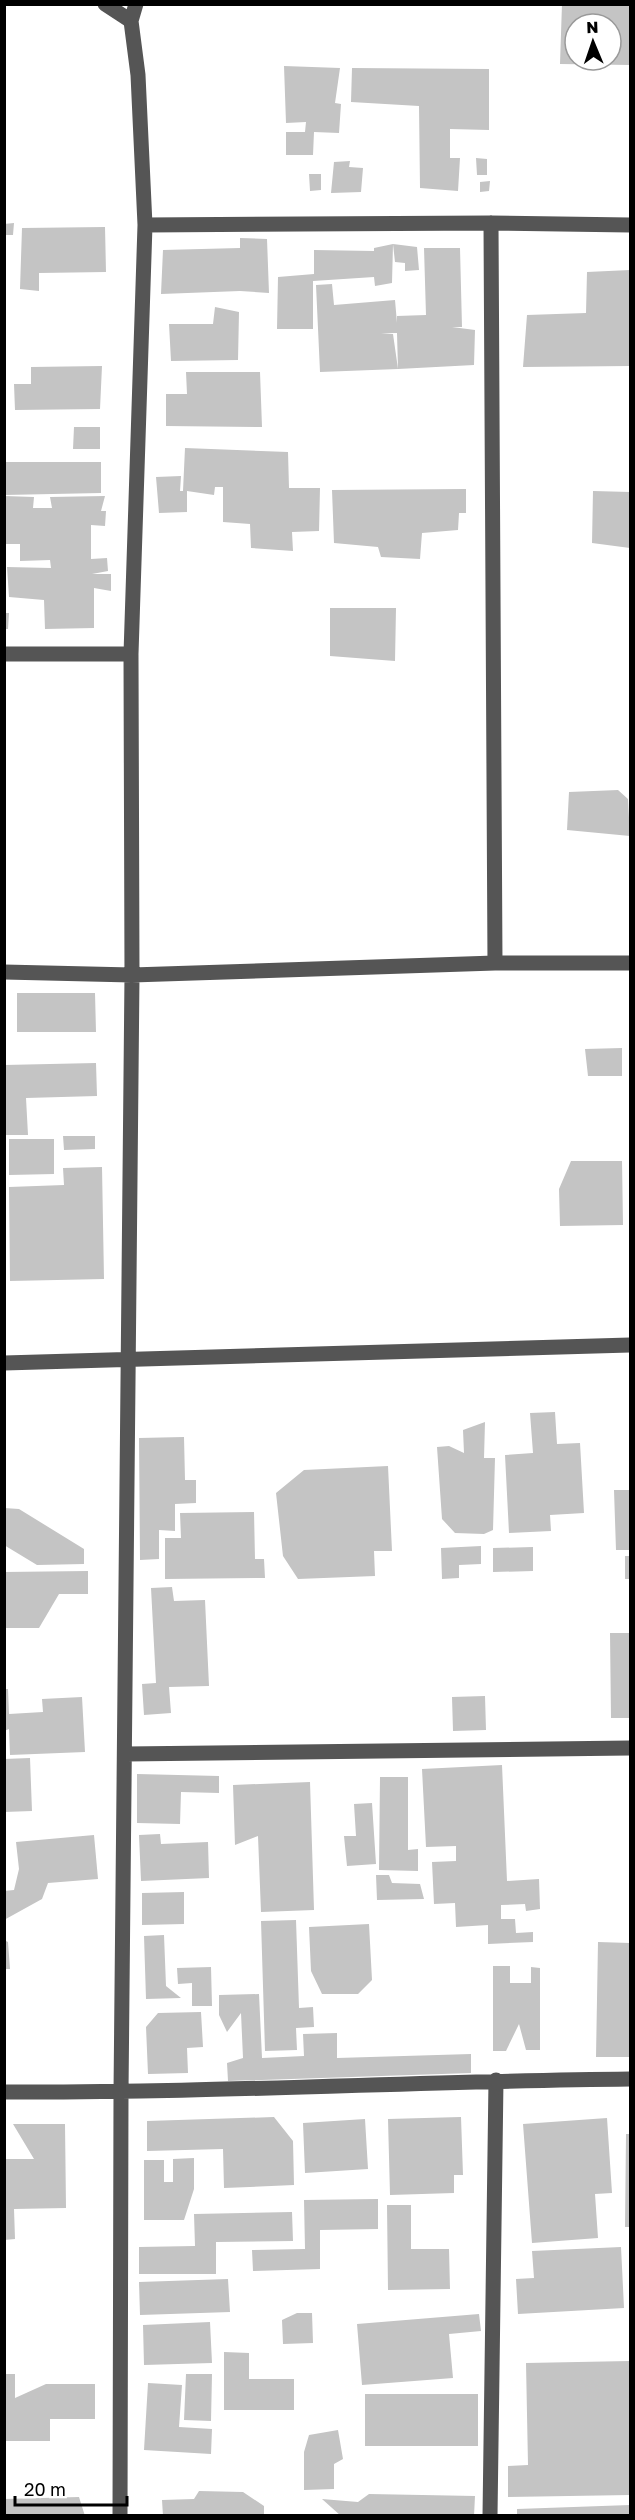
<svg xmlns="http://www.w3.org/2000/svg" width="635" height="2520" font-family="'Golos Text',sans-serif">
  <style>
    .building { fill: #c4c4c4; fill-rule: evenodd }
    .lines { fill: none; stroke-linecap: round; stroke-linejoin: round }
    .minor { stroke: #555; stroke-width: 15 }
  </style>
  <rect width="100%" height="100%" fill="#fff"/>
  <path class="building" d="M562 4 630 6V65L560 64ZM575 24H611V60H575Z
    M284 66 340 68 335 103 341 104 339 133 314 132 313 155H286V132H305L306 122 286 123Z
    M352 68 489 69V130L450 129V158H460L458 191 420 188 419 106 351 102Z
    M476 158 487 159V175H477Z
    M350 161 349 167 363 168 361 192 331 193 334 162Z
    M309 174H321V190L310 191Z
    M490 181 489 191 480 192V182Z
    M14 223 13 235H4V224Z
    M105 227 106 272 39 273V291L20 289 22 228Z
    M240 238 267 239 269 293 240 291 161 294 163 250 240 248Z
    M393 244 417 247 419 270 405 271V263L395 262 393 244 392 283 375 286 374 277 313 281V329H277L278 277 314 274V250L374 251V248Z
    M424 248H460L462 327H452L475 330 474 365 398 369 397 333H381L393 334 398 369 320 372 316 285 332 284 334 305 395 300 397 323V316L426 315Z
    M630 270V366L523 367 527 315 586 313 587 272Z
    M215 307 239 312 238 360 171 361 169 324H213Z
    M102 366 100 409 15 410 14 384H31V367Z
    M186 372H260L262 427 166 426V394H187Z
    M74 427H100V449H73Z
    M185 448 288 452 289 488H320L319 531 292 532 293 551 251 548 250 524 223 522V487H215L214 495 187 491V512L159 513 156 477 181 476 180 491H183Z
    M4 462H101V493L4 495Z
    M466 489V513H459L458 530 422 533 420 559 381 557 378 547 334 543 332 490Z
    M593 491 630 492V548L592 543Z
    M4 496 34 497 33 508H52L50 497 105 496 101 511H106L105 526 91 525V559L107 558 108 571 92 574H111V591L94 588V628L45 629 44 600 9 597 7 567 51 568 50 560 20 561V544H4Z
    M330 608H396L395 661 330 656Z
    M4 613H9L8 629H4Z
    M618 790 628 799 630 836 567 830 569 792Z
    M17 993H95L96 1032H17Z
    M622 1048V1076H588L585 1049Z
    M96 1063 97 1096 26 1098 28 1135H4V1065Z
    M63 1136H95V1149L64 1150Z
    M9 1139H54V1174L9 1175Z
    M571 1161H622L623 1225 560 1226 559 1189Z
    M102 1167 104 1279 10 1281 9 1187 64 1185 63 1168Z
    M555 1412 557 1444 580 1443 584 1513 550 1515 551 1531 509 1533 505 1455 533 1453 530 1413Z
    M485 1422 484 1458H495L493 1530 484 1534 455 1533 442 1519 437 1447 449 1446 464 1453 463 1430Z
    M184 1437 185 1480H196V1503L175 1504V1531L159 1530V1559L140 1560 139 1438Z
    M388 1466 392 1551H374L375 1576 298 1579 283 1556 276 1493 304 1470Z
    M614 1490H630V1550H616Z
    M4 1508 19 1509 84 1549V1564L37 1565 4 1545Z
    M254 1512 255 1559H264L265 1578 165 1579V1538H181L180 1513Z
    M481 1546V1564L459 1565V1578L442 1579 441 1548Z
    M533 1547V1571L493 1572V1548Z
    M625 1556H630V1579H625Z
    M88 1571V1594H59L39 1628H4V1572Z
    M172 1587 174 1601 205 1600 209 1686 169 1687 171 1713 144 1715 142 1684 156 1683 151 1588Z
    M610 1633H630V1718H611Z
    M4 1689H8L9 1714 43 1712 42 1699 82 1697 85 1752 10 1755 9 1729 4 1731Z
    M485 1696 486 1730 453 1731 452 1697Z
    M30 1758 32 1811 4 1812V1759Z
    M502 1765 507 1881 539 1879 540 1909 526 1911 525 1904 501 1905V1919H515L516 1933 533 1932V1942L488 1944V1925L456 1927 455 1903 434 1904 432 1862 456 1861V1846L426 1847 422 1769Z
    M137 1774 219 1776V1793L181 1792 180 1824 137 1823Z
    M380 1777H408V1850L418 1849V1871L379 1870Z
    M310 1782 314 1910 261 1912 258 1836 235 1845 233 1785Z
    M372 1803 376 1864 347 1866 344 1836H356L354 1804Z
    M160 1834 161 1844 208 1842 209 1878 141 1881 139 1835Z
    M94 1835 98 1879 48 1883 42 1899 4 1920V1891L14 1890 19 1869 16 1842Z
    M376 1875H389L392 1883 420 1884 424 1899 377 1900Z
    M184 1892V1924L142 1925V1893Z
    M296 1920 299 2008 313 2007 314 2027 296 2028 297 2050 265 2051 261 1921Z
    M369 1924 372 1980 358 1994H322L311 1971 309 1927Z
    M164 1935 166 1986 181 1998 146 1999 144 1936Z
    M4 1940 8 1942 10 1969H4Z
    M598 1942 630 1943V2057H596Z
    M493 1966H510V1983H531V1967L540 1968V2050H526L519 2024 506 2051H493Z
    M211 1967 212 2006H192V1983L178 1984 177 1968Z
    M259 1994 262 2058 304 2056 303 2034 337 2033V2058L471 2054V2073L228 2081 227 2063 243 2058 241 2013 227 2032 219 2015V1995Z
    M201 2012 203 2047 187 2048 188 2073 148 2074 146 2027 158 2013Z
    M274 2117 293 2141 294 2185 224 2188 223 2149 147 2151V2121Z
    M461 2117 463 2175H454V2193L390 2195 388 2119Z
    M607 2118 612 2193 595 2194 598 2238 532 2243 523 2124Z
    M365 2119 368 2169 305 2173 303 2123Z
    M13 2124H65L66 2208 14 2209 15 2239 4 2240V2159H34Z
    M626 2134H630V2227H625Z
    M194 2158V2189L184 2220H144V2160H164V2182H173V2159Z
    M378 2199V2229L320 2230V2269L253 2271 252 2250 305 2249 304 2200Z
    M387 2205H411V2249H449L450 2289 388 2290Z
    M292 2212 293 2241 216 2242V2274H139V2247L195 2246 194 2214Z
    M621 2247 624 2308 518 2314 516 2279 534 2278 532 2251Z
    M228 2279 230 2312 140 2315 139 2282Z
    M297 2313H312L313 2343 283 2344 282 2320Z
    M479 2314 481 2331 449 2334 453 2378 362 2385 357 2324Z
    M210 2322 212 2363 144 2365 143 2325Z
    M224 2352 249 2353V2379H294V2410H224Z
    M630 2361V2495L508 2497V2466L528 2465 526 2363Z
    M4 2374H15V2398L46 2384H95V2419H50V2441H4Z
    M186 2374H212L211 2421 184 2420Z
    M148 2383 182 2385 179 2427 212 2429 211 2454 144 2450Z
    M365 2394H478V2446H365Z
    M338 2430 343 2459 334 2464V2489L304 2490V2452L309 2435Z
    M199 2491 243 2492 264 2506V2516H163L162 2500 194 2499Z
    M369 2494 475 2496 474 2516H341L322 2499 358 2502Z
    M79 2497 85 2516H4V2499Z
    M630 2505V2516H517V2509Z"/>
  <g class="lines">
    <path class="minor" d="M105 4 131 21
      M491 223 495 963
      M145 225 491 223 630 225
      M4 654H131
      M4 972 132 975 495 963H630
      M4 1363 630 1345
      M126 1754 630 1748
      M4 2092C213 2093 422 2081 630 2079
      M120 2516 121 2093 132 975 131 654 145 225 138 75 131 21 136 4
      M490 2516 496 2080"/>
  </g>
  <rect width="635" height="2520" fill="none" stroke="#000000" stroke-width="12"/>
  <g transform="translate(593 42) rotate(358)"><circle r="28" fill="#ffffff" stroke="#999999" stroke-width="1.5"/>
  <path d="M0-4.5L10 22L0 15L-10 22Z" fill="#000000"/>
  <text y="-9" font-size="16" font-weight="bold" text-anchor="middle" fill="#000000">N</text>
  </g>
  <path d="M15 2496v9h112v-9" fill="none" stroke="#000000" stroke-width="3"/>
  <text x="24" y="2496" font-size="18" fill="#000000" stroke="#ffffff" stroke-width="4.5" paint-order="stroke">20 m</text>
</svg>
